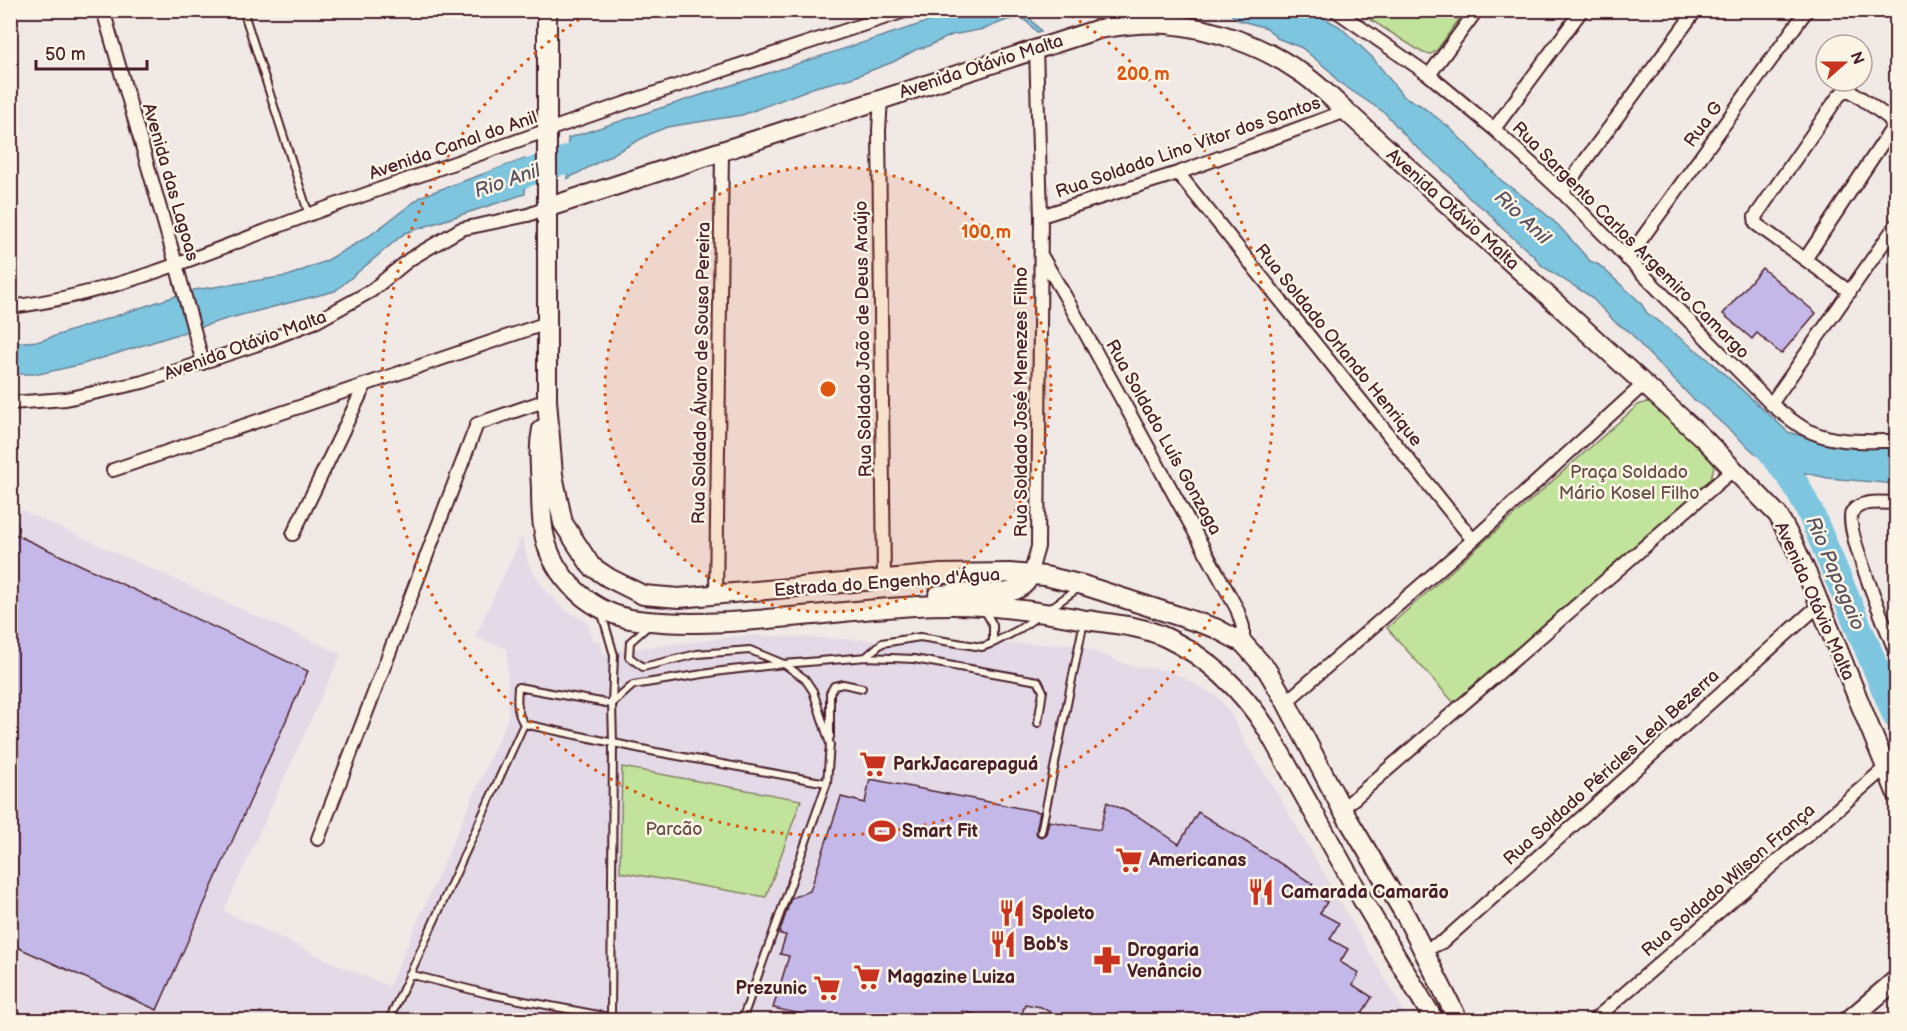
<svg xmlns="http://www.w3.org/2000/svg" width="1907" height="1031" font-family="'Balsamiq Sans',sans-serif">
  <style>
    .built { fill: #e4dae7 }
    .green { fill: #c1e39c; stroke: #868164; stroke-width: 1.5 }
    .water { fill: #7ec6df; stroke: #698397; stroke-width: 1.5 }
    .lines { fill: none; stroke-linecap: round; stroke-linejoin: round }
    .river { stroke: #7ec6df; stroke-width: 27 }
    .building { fill: #c4b8e9; stroke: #4a1f2b; stroke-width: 1.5 }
    .lane-casing { stroke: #4a1f2b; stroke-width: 10 }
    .street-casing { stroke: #4a1f2b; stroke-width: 16 }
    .secondary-casing { stroke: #4a1f2b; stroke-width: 22 }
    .lane { stroke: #fcf5e5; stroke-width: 6 }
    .street { stroke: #fcf5e5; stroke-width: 12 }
    .secondary { stroke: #fcf5e5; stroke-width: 18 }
    .ring { fill: none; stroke: #e0560e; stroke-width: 3; stroke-dasharray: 3 6 }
    .labels { text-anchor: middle; stroke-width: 5; stroke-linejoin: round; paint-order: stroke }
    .street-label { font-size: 18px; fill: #4a1f2b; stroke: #fcf5e5 }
    .park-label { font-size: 18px; fill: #685047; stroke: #fcf5e5 }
    .poi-label { font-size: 18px; font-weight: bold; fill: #4a1f2b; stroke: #fcf5e5; text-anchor: start }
    .water-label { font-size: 20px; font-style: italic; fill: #5a5161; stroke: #fcf5e5 }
    .centre { fill: #e0560e; stroke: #fcf5e5; stroke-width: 3 }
    .ring-label { font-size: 18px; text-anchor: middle; font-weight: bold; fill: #e0560e; stroke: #fcf5e5; stroke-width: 5; stroke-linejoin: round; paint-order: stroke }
  </style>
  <rect width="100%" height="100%" fill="#f1e9e6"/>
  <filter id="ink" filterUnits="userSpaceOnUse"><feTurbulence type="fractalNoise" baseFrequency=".0167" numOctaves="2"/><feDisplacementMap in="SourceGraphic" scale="12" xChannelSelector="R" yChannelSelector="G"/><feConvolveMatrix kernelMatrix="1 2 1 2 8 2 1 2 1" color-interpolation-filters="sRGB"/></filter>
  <g filter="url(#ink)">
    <path class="built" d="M10 505 341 654 224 911 345 968 389 986 508 718 507 649 475 637 522 536 529 565 545 590 565 610 585 621 589 626 593 641H601L603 654 623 650 750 635 941 643 1075 644 1131 666 1167 670 1185 678 1218 697 1232 715 1246 744 1273 786 1409 1020H11Z"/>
    <path class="green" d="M1357 11H1465L1437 50 1431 54 1423 53Z
      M1647 402 1656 406 1712 456 1714 466 1711 479 1455 704 1387 628 1638 405Z
      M622 767 801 800 766 897 620 872Z"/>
    <path class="water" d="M961 11H1030L1025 13 1041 31 1037 32 1025 20 1020 18 1007 20 984 29 952 35 926 47 917 49 893 62 851 78 815 87 742 115 667 127 652 133 567 179 568 138Z
      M1227 11H1311L1339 26 1372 57 1403 96 1420 105 1449 127 1501 180 1541 210 1558 225 1590 261 1599 265 1640 302 1647 313 1708 359 1788 432 1824 442 1896 447V484L1828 478 1791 470 1789 477 1766 463 1704 407 1695 401 1644 349 1629 331 1616 323 1590 296 1542 266 1534 256 1503 229 1488 212 1469 198 1451 177 1410 141 1385 113 1337 81 1331 72 1302 48 1277 38 1267 28 1238 20Z
      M525 159V194L405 233 335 291 226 319 83 364 39 374H11V343L40 341 194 290 288 276 326 261 369 236 422 196Z"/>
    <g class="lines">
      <path class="river" d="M492 185 568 159 602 143
        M1767 446 1796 485 1811 514 1896 716"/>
    </g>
    <path class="building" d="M1762 268 1816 313 1781 354 1757 333 1752 339 1723 314Z
      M10 532 308 671 157 1010 10 944Z
      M870 779 1040 812 1036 832 1037 835 1041 837 1046 834 1049 821 1100 830 1107 802 1139 817 1179 844 1198 812 1313 884 1308 891 1327 902 1320 913 1339 923 1330 939 1348 949 1340 962 1359 973 1353 985 1372 997 1358 1020H1051L1054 1014 1041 1007 1025 1004 1020 1020H996L962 1011 960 1020H800L801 1014 773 1008 789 956 780 954 786 935 779 934 791 898 810 891 841 797 865 803Z"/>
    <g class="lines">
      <defs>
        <path id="lane" d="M243 10 309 215
          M984 609 993 625V643
          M1049 609 1080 587
          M602 614 614 655 612 704 613 743 611 1020
          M648 626 630 642 629 657 643 667 697 654 750 650 784 664 867 657 914 659 1038 681 1043 691 1038 723
          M867 656 882 643 920 637 982 647 993 643 1018 630 1038 616
          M830 737V693L834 686 843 684 862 688
          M1041 832 1084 621
          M409 974 488 994 625 1020
          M389 1020 524 724
          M742 1020 827 783 830 744 813 691 805 679 784 664 722 671 633 685 612 704 518 687C517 701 516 712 524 724L656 752 827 783"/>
        <path id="street" d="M103 10 176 264 203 363
          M1335 10 1429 75 1494 129 1562 192 1771 404C1782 413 1793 422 1805 429 1833 444 1866 441 1896 441
          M1896 10V11
          M1429 75 1477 10
          M881 99 879 130 884 579
          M1494 129 1582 10
          M1178 173 1473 540
          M1562 192 1696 10
          M1041 216 1178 173 1346 111
          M1041 255 1065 296 1237 609 1243 627V643
          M1806 258 1891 130 1892 125 1889 118 1851 91H1844L1838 97 1755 217 1756 224 1850 292
          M1627 259 1807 10
          M10 307C126 293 232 241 341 203 463 160 585 116 709 75 775 53 842 32 908 10
          M10 403 66 399 143 382 255 345 317 321 371 291 410 259 461 229 528 215 546 208
          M1771 404 1896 225
          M113 470 547 323
          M1896 503C1884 503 1861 499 1852 512 1843 527 1889 633 1896 654
          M293 534 365 385
          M1030 575 1038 547 1041 216 1036 48
          M716 595 722 152
          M1286 702 1473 540 1644 384
          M1342 809 1734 469
          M318 839 477 424 547 400
          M1423 951 1444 941 1819 605
          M1594 1020 1886 767"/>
        <path id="secondary" d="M547 10V400L553 475 563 523 591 566 609 578 643 595 679 598 941 574 1009 573 1045 576 1083 585 1215 628 1243 643 1267 670 1286 702 1342 809 1407 918 1458 1020
          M546 208 1099 29C1122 25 1144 22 1167 24 1213 28 1263 46 1300 72 1317 83 1331 98 1346 111L1703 438 1778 515 1794 545 1808 576 1896 792
          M542 429C538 449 540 467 541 488 541 504 541 522 545 538 554 577 587 608 626 618 638 621 650 621 662 622 706 625 746 621 790 617 853 612 918 602 982 606 1017 608 1052 614 1086 620 1114 624 1142 626 1167 638 1209 658 1242 690 1267 729L1362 899 1434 1020
          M938 595C949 594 960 593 971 593 992 592 1020 599 1030 575
          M1849 1020 1896 980"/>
      </defs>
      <use href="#lane" class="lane-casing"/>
      <use href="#street" class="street-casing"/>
      <use href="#secondary" class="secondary-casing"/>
      <use href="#lane" class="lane"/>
      <use href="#street" class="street"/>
      <use href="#secondary" class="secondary"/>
    </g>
  </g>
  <circle cx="828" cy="389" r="223" fill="#e0560e" fill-opacity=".12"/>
  <g class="ring">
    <circle cx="828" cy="389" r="223"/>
    <path d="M1064 11A446 446 0 1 1 592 11"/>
  </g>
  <defs>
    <symbol id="supermarket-bare" viewBox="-9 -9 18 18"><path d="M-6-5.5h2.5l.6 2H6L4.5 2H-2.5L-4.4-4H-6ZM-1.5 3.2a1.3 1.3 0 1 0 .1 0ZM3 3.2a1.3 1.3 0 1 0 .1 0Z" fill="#c8321e" stroke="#fcf5e5" stroke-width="2.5" paint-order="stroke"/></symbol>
    <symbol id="stadium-bare" viewBox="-9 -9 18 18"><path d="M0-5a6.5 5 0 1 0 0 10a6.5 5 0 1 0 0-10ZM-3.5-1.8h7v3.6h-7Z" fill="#c8321e" stroke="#fcf5e5" stroke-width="2.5" paint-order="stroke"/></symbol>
    <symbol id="restaurant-bare" viewBox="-9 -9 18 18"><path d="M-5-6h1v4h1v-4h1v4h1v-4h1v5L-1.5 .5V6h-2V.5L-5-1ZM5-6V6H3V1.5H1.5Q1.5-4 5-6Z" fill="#c8321e" stroke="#fcf5e5" stroke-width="2.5" paint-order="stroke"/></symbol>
    <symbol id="pharmacy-bare" viewBox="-9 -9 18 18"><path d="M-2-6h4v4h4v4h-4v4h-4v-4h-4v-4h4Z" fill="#c8321e" stroke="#fcf5e5" stroke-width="2.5" paint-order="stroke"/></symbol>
  </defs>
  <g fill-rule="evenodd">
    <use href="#supermarket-bare" x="854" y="745" width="38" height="38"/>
    <use href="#stadium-bare" x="863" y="812" width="38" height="38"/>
    <use href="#supermarket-bare" x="1110" y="841" width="38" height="38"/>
    <use href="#restaurant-bare" x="1242" y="873" width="38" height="38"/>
    <use href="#restaurant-bare" x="993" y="894" width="38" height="38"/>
    <use href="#restaurant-bare" x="984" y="925" width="38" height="38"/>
    <use href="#pharmacy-bare" x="1088" y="941" width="38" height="38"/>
    <use href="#supermarket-bare" x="848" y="958" width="38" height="38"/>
    <use href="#supermarket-bare" x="808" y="969" width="38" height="38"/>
  </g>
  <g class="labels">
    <g class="street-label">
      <text transform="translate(981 66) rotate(-18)" y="6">Avenida Otávio Malta</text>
      <text transform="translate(1703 124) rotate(-54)" y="6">Rua G</text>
      <text transform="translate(453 145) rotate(-19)" y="6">Avenida Canal do Anil</text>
      <text transform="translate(1188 147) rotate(-19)" y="6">Rua Soldado Lino Vitor dos Santos</text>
      <text transform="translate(171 182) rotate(74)" y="6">Avenida das Lagoas</text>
      <text transform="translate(1453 209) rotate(42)" y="6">Avenida Otávio Malta</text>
      <text transform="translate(1631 240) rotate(45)" y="6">Rua Sargento Carlos Argemiro Camargo</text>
      <text transform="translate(863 339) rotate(-91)" y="6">Rua Soldado João de Deus Araújo</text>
      <text transform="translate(245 345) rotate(-20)" y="6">Avenida Otávio Malta</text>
      <text transform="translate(1339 345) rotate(51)" y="6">Rua Soldado Orlando Henrique</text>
      <text transform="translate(701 373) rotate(-89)" y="6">Rua Soldado Álvaro de Sousa Pereira</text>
      <text transform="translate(1021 402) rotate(-90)" y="6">Rua Soldado José Menezes Filho</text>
      <text transform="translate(1164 437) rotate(61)" y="6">Rua Soldado Luís Gonzaga</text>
      <text transform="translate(887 582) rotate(-4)" y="6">Estrada do Engenho d'Água</text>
      <text transform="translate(1815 601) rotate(66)" y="6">Avenida Otávio Malta</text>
      <text transform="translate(1611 767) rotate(-42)" y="6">Rua Soldado Péricles Leal Bezerra</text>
      <text transform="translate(1728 880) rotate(-41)" y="6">Rua Soldado Wilson França</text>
    </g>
    <g class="park-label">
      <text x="1629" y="478">Praça Soldado<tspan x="1629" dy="21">Mário Kosel Filho</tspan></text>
      <text x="674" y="835">Parcão</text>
    </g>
    <g class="poi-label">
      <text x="893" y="770">ParkJacarepaguá</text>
      <text x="902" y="837">Smart Fit</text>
      <text x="1149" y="866">Americanas</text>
      <text x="1281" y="898">Camarada Camarão</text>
      <text x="1032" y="919">Spoleto</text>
      <text x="1023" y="950">Bob's</text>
      <text x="1127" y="956">Drogaria<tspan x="1127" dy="21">Venâncio</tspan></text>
      <text x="887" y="983">Magazine Luiza</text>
      <text x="807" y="994" text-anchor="end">Prezunic</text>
    </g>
    <g class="water-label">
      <text transform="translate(507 180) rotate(-19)" y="7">Rio Anil</text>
      <text transform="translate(1523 217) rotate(43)" y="7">Rio Anil</text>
      <text transform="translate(1836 573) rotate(67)" y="7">Rio Papagaio</text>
    </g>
  </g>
  <circle cx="828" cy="389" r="9" class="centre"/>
  <g class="ring-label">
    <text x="1143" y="80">200 m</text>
    <text x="986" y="238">100 m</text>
  </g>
  <rect width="1907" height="1031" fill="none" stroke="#fcf5e5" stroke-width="36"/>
  <rect x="18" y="18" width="1871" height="995" fill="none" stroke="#4a1f2b" stroke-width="2" filter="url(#ink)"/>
  <g transform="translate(1844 63) rotate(69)"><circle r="28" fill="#fcf5e5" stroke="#b59f9b" stroke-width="1.5"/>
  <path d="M0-4.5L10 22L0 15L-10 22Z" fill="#c8321e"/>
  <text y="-9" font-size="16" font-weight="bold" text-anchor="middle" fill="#4a1f2b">N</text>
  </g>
  <path d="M36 60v9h111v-9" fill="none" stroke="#4a1f2b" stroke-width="3"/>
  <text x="45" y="60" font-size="18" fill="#4a1f2b" stroke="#fcf5e5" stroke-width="4.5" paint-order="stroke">50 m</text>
</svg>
